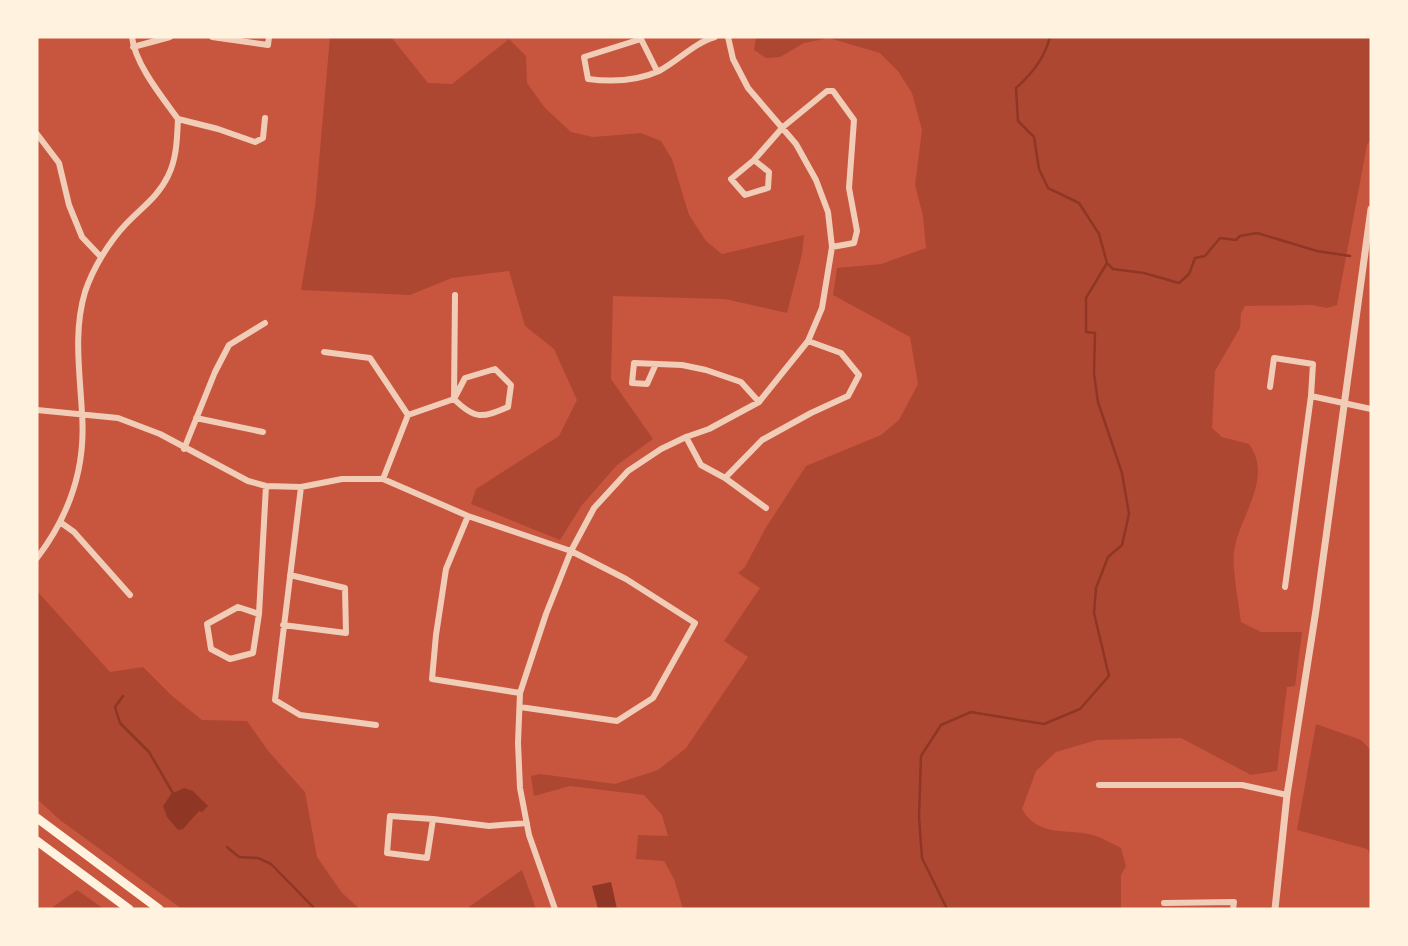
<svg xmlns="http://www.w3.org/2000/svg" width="1408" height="946" font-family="'Archivo Narrow',sans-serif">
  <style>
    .green { fill: #ae4732 }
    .water { fill: #8f3625 }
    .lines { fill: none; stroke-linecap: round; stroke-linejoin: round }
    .stream { stroke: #8f3625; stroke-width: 2.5 }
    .minor { stroke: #f1ccb7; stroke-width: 6 }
    .tertiary { stroke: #f1ccb7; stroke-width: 7 }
    .primary { stroke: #fff3e0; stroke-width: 9 }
  </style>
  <rect width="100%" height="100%" fill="#c8553d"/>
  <path class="green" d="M330 37H391L428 83 452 84 509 39 526 56 527 83 545 108 571 132 593 137 641 133 661 141 672 159 689 215 706 241 722 254 804 235 802 254 787 313 725 299 613 296 611 379 653 439 617 465 582 505 560 540 471 504 476 489 559 436 577 400 554 349 525 326 509 271 452 278 410 295 301 290 315 207Z
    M756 37H1371V139L1367 145 1337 305 1327 308 1312 305 1245 306 1241 313 1240 328 1215 371 1212 428 1222 437 1249 444C1274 479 1239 515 1234 552 1232 569 1239 604 1241 622L1261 632H1302L1295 686 1287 687 1277 771 1251 775 1181 738 1097 740 1056 752 1036 771 1022 809C1039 839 1068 827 1096 836 1104 839 1113 844 1121 848L1126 866 1121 875V909H683L674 879 664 861 636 859 638 835 668 836 662 815 644 795 570 786 534 796 531 776 540 774 615 784 658 770 686 748 748 657 724 641 760 588 738 573 745 567 765 529 806 466 881 435 899 420 918 384 910 337 833 295 837 268 881 264 926 248 923 216 915 185 922 130 912 93 898 71 880 53 829 38 804 43 780 57 766 58 754 50Z
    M37 591 110 672 143 667 171 695 202 720 247 721 269 752 305 792 317 857 342 893 360 909H182L60 820 37 799Z
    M1316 724 1361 740 1371 750V855L1367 849 1297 830Z
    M522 870 536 909H466Z
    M77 890 104 909H50Z"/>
  <path class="water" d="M184 788 193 791 208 806 202 812 199 811 183 829 178 830 167 817 163 806 171 794Z
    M611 882 617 909H598L592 886Z"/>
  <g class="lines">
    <path class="stream" d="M1108 264 1113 269 1144 273 1179 283 1189 274 1195 258 1205 256 1220 238 1236 240 1240 236 1257 233 1317 251 1350 256
      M123 696 115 707 120 723 149 752 174 795
      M227 847 239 857 258 858 271 864 315 909
      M947 909 922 858 919 817 921 756 941 725 971 712 1044 724 1080 709 1109 676 1094 613 1096 588 1108 557 1122 545 1129 514 1122 473 1098 402 1094 374 1095 333 1086 332V298L1107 263 1099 234 1079 203 1048 188 1039 169 1034 137 1018 121 1016 88C1032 74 1045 57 1050 37"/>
    <path class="minor" d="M132 37C135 64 162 97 178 119
      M212 37 268 45 269 37
      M133 47 170 37
      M657 71 641 39 584 57 588 79C611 82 637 81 659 71 678 61 694 43 715 37
      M178 119 218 129 255 142 263 138 265 118
      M37 134 59 163 69 205 82 237 101 257
      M754 160 769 172 768 188 745 195 731 179 754 160 783 127 827 91H833L854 120 849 188 857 231 854 243 832 247
      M324 352 370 358 408 415 454 399 455 295
      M655 366 647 384 632 383 634 363 682 365 706 370 741 382 759 402
      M495 369 511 385 508 407C482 418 475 420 454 399L465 378Z
      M1270 387 1274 358 1313 364 1311 396 1371 409
      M37 410 118 418 160 434 248 481 266 486 301 487 342 479H383L468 516 571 551 626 579 695 623 653 698 617 721 520 707
      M196 418 263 432
      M686 437 701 465 725 478
      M184 449 215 372 229 345 265 323
      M383 479 408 415
      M301 487 275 700 300 715 376 725
      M766 508 725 478 762 440 811 413 848 396 859 375 841 353 808 341
      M468 516 446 569 436 635 432 679 520 693
      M60 522 74 532 130 595
      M37 558C69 516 86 467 82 414 80 373 73 332 85 292 93 268 109 242 126 224 141 208 158 197 168 176 177 158 177 138 178 119
      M1285 587 1311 396
      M259 614 238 607 207 624 211 649 230 659 253 653 259 614 266 486
      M283 625 346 633 345 588 290 575
      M1099 785H1242L1287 795
      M390 816 433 819 427 858 387 853Z
      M433 819 489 826 527 823
      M1164 903 1234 902 1233 909
      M555 909 529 835 520 788 518 743 520 693 546 614 571 551 594 508 628 471 661 449 686 437 709 429 759 402 808 341 822 308 832 247 828 212 816 180 796 144 748 88 733 59 728 37"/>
    <path class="tertiary" d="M1275 909 1287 795 1316 610 1371 209"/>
    <path class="primary" d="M37 818 159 909
      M37 841 129 909"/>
  </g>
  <rect width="1408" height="946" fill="none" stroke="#fff3e0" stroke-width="77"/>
</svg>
